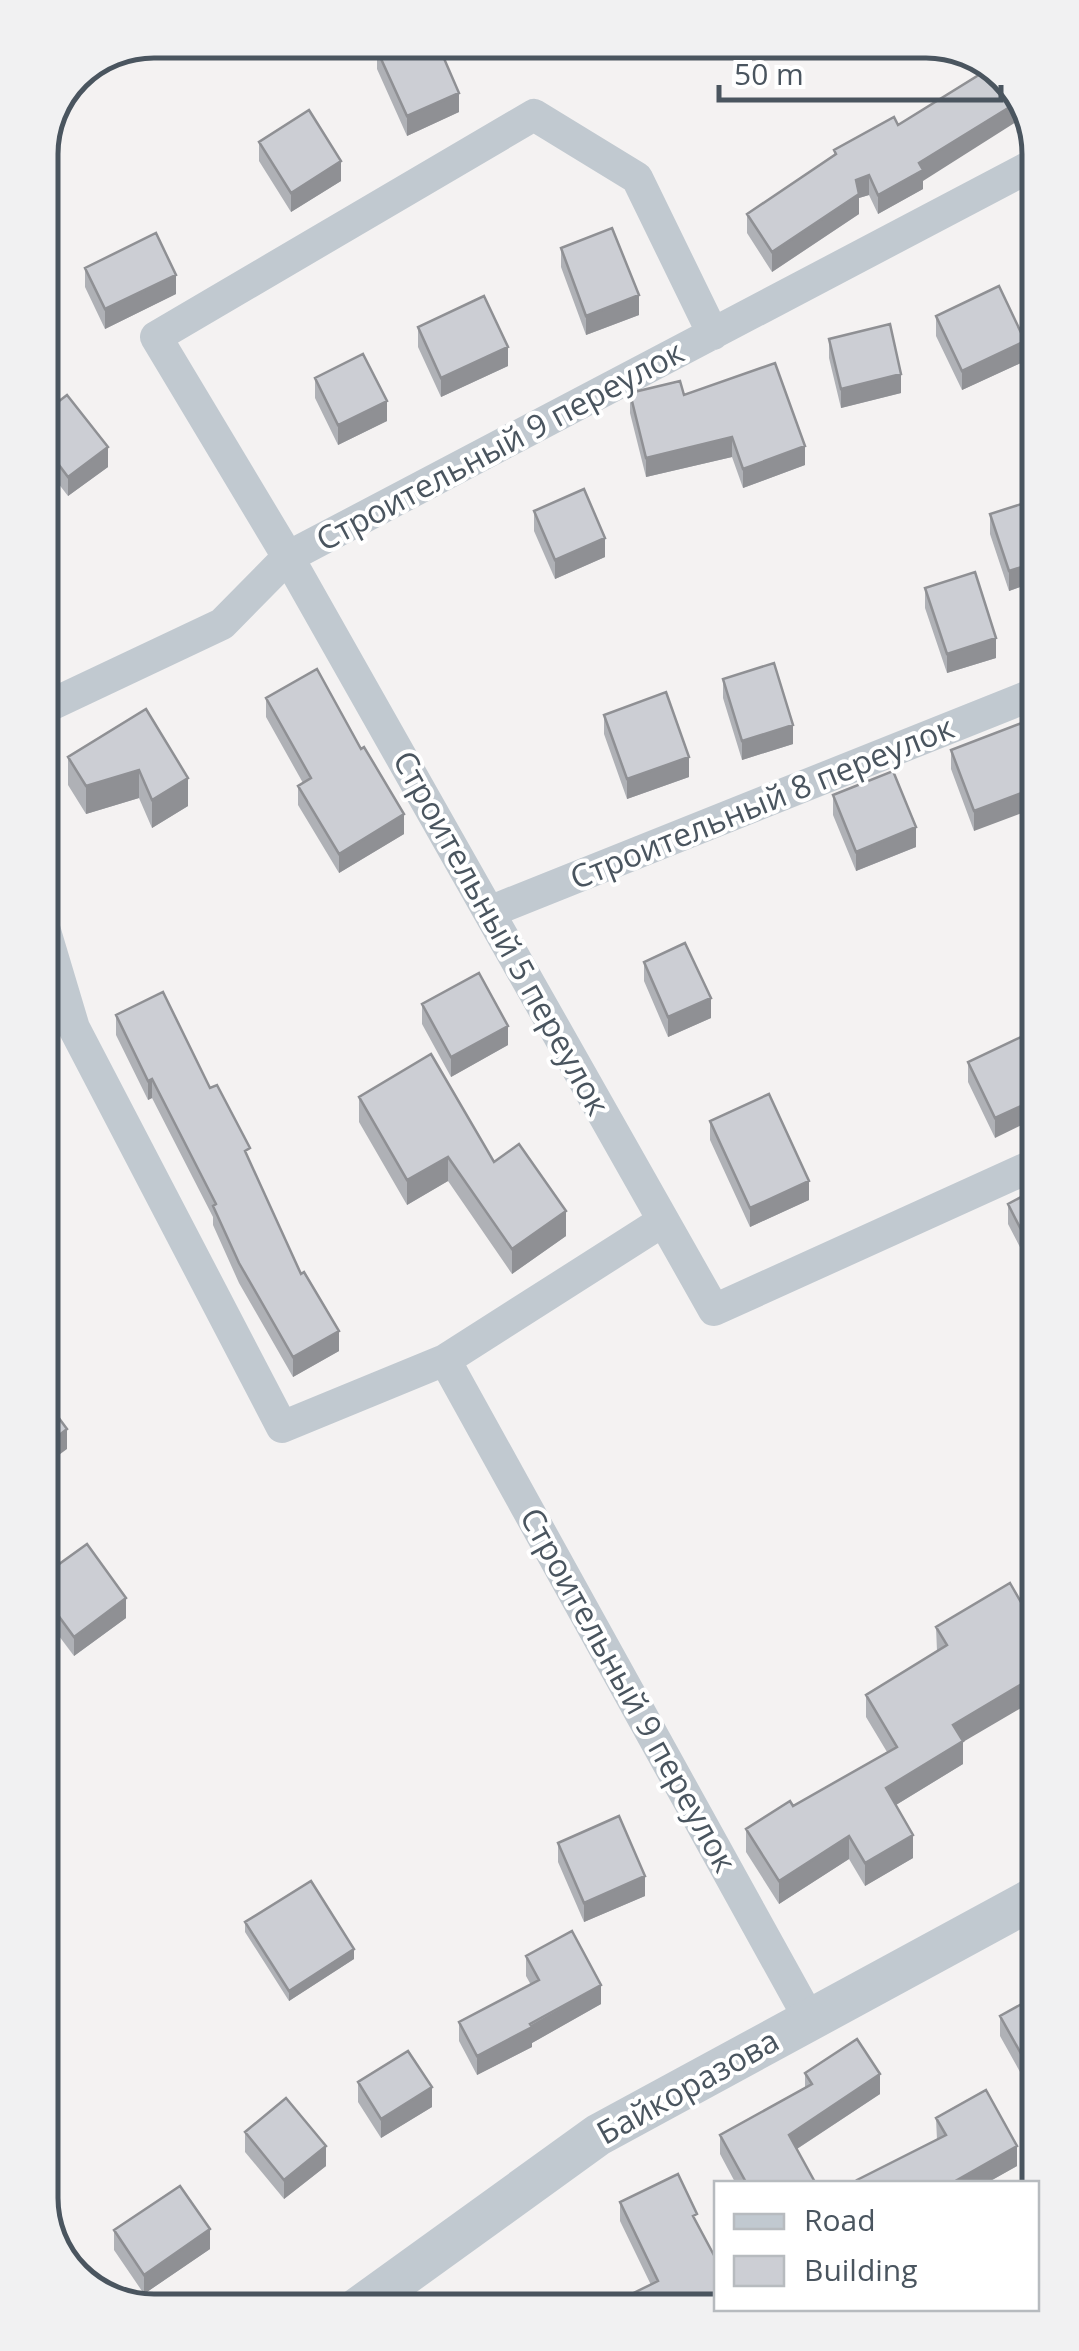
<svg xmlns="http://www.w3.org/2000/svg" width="1079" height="2351" font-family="'Open Sans',sans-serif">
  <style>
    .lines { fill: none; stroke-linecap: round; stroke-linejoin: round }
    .minor { stroke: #c1c9d0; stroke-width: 32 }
    .tertiary { stroke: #c1c9d0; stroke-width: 42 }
    .wall { fill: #afb1b6 }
    .shaded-wall { fill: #8f9094 }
    .building { fill: #ccced4; stroke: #8f9094; stroke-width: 2.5 }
    .labels { text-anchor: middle; stroke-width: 8; stroke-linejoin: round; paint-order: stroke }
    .street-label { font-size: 32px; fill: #4a555f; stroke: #fff }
    .rim { fill: none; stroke: #4a555f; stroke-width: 5 }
  </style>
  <rect width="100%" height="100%" fill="#f4f2f2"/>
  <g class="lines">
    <path class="minor" d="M713 334 637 178 534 115 156 337 288 557 714 1310 1036 1164
      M42 709 222 624 288 557 1033 165
      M489 912 1034 694
      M42 921 74 1028 282 1427 445 1360 810 2020
      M445 1360 663 1221"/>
    <path class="tertiary" d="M357 2309 598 2135 1038 1896"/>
  </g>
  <path class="wall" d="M377 50 459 112 407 136 377 69Z
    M259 142 341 181 291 212 259 161Z
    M834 150 923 181V189L878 214 869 195 859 198V214L772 272 747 233V214L834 156Z
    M561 248 639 315 586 335 561 267Z
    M85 268 176 294 105 329 85 287Z
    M936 316 1025 361 962 390 936 336Z
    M418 327 508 366 441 397 418 347Z
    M829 339 901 393 841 408 829 358Z
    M315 378 387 421 338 445 315 398Z
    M630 393 684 395 805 465 743 488 732 457 646 477 630 413Z
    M41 415 108 467 68 496 41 461Z
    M1034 500V582L1009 591 990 534V514Z
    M534 511 605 557 555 579 534 531Z
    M925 588 996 658 947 673 925 608Z
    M723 679 793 744 742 760 723 698Z
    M266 698 404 834 339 873 298 805V786L303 783 266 717Z
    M146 709 188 806 152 828 139 798 86 814 68 785V757Z
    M604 715 689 777 627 799 604 734Z
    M1027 721 974 831 951 769V750Z
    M833 795 916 847 856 871 833 815Z
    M644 962 711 1018 668 1037 644 981Z
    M422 1004 508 1045 451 1077 422 1024Z
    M116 1015 210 1088 250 1163 301 1274 339 1351 293 1377 239 1283 213 1225V1217L152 1098 148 1100 116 1035Z
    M1036 1030 995 1138 968 1082V1062Z
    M359 1097 566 1236 512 1274 448 1181 407 1205 359 1122Z
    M710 1121 809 1200 750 1227 710 1140Z
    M1036 1189 1035 1276 1008 1224V1204Z
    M44 1575 126 1618 74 1656 44 1616Z
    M1010 1583 963 1742V1764L896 1805 913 1858 865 1886 849 1859 779 1904 746 1852V1829L793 1806 887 1752 866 1717V1695L937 1651 936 1627Z
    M558 1843 645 1896 584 1922 558 1862Z
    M245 1922 354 1959 289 2001 245 1932Z
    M526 1956 601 2004 532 2043V2047L477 2075 459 2041V2022L531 1985 526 1976Z
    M1038 1995 1039 2082 1029 2088 1000 2036V2016Z
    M805 2073 880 2094 797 2149 816 2184H736L720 2154V2135L805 2088Z
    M358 2082 432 2107 381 2138 358 2102Z
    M936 2118 1017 2166 985 2184H857V2180L937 2140Z
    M245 2132 326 2166 284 2199 245 2152Z
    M620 2202 697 2224 716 2259 651 2285 620 2221Z
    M114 2230 210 2249 144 2294 114 2250Z"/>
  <path class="shaded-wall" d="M85 71V91L59 105 71 79Z
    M459 93V112L407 136V116Z
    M1021 100 1030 113 923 181V189L878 214V195L919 163Z
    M341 161V181L291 212V193Z
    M869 175V195L859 198V214L772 272V252L856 180Z
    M176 275V294L105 329V309Z
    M639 295V315L586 335V316Z
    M1025 341V361L962 390V371Z
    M508 347V366L441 397V378Z
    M901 374V393L841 408V389Z
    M387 401V421L338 445V425Z
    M732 437V457L646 477V458Z
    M805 446V465L743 488V469Z
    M108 447V467L68 496V477Z
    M605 538V557L555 579V560Z
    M1034 563V582L1009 591V571Z
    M996 638V658L947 673V654Z
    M793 725V744L742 760V741Z
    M689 757V777L627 799V779Z
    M139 770V798L86 814V786Z
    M188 778V806L152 828V800Z
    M1035 788V808L974 831V811Z
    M404 814V834L339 873V854Z
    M916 827V847L856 871V852Z
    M711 998V1018L668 1037V1017Z
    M508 1026V1045L451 1077V1057Z
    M152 1079V1098L148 1100V1081Z
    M1036 1099V1118L995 1138V1118Z
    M448 1157V1181L407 1205V1180Z
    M809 1181V1200L750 1227V1208Z
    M566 1211V1236L512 1274V1249Z
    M339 1331V1351L293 1377V1357Z
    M67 1429V1449L44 1466V1447Z
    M126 1598V1618L74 1656V1637Z
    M1037 1675 1038 1698 963 1742V1764L886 1811V1788L953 1725Z
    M913 1835V1858L865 1886V1863Z
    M849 1836V1859L779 1904V1881Z
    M645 1876V1896L584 1922V1903Z
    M354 1949V1959L289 2001V1991Z
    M601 1985V2004L532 2043V2047L477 2075V2056Z
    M1039 2063V2082L1029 2088V2068Z
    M880 2074V2094L789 2154V2135Z
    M432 2087V2107L381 2138V2119Z
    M326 2146V2166L284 2199V2180Z
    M1017 2146V2166L985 2184H950Z
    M210 2229V2249L144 2294V2275Z"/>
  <path class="building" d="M398 40H436L459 93 407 116 377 50Z
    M995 65 1021 100 919 163 923 170 878 195 869 175 856 180 859 194 772 252 747 214 836 154 834 150 894 117 898 125Z
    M84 69 85 71 71 79 74 73Z
    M309 110 341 161 291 193 259 142Z
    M612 228 639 295 586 316 561 248Z
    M156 233 176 275 105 309 85 268Z
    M999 286 1025 341 962 371 936 316Z
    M484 296 508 347 441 378 418 327Z
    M890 324 901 374 841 389 829 339Z
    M363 354 387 401 338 425 315 378Z
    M775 363 805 446 743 469 732 437 646 458 630 393 680 381 684 395Z
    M67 395 108 447 68 477 41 441V415Z
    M584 489 605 538 555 560 534 511Z
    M1034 500V563L1009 571 990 514Z
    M975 572 996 638 947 654 925 588Z
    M774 663 793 725 742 741 723 679Z
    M317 669 361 749 364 747 404 814 339 854 298 786 311 778 266 698Z
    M666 692 689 757 627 779 604 715Z
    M146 709 188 778 152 800 139 770 86 786 68 757Z
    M1027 721 1035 741V788L974 811 951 750Z
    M893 771 916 827 856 852 833 795Z
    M685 943 711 998 668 1017 644 962Z
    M479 973 508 1026 451 1057 422 1004Z
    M163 992 210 1088 217 1085 250 1148 245 1151 301 1274 304 1272 339 1331 293 1357 239 1263 213 1206 216 1204 152 1079 148 1081 116 1015Z
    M1036 1030V1099L995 1118 968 1062Z
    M431 1054 494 1162 519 1144 566 1211 512 1249 448 1157 407 1180 359 1097Z
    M769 1094 809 1181 750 1208 710 1121Z
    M1036 1189V1257H1035L1008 1204Z
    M44 1398 67 1429 44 1447Z
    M87 1544 126 1598 74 1637 44 1596V1575Z
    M1010 1583 1037 1630V1675L953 1725 963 1741 886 1788 913 1835 865 1863 849 1836 779 1881 746 1829 790 1801 793 1806 897 1747 866 1695 947 1645 936 1627Z
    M619 1816 645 1876 584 1903 558 1843Z
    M311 1881 354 1949 289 1991 245 1922Z
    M572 1931 601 1985 530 2024 532 2027 477 2056 459 2022 539 1980 526 1956Z
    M1038 1995 1039 2063 1029 2068 1000 2016Z
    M857 2039 880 2074 789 2135 816 2184H747L720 2135 812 2084 805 2073Z
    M408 2051 432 2087 381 2119 358 2082Z
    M986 2090 1017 2146 950 2184H859L857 2180 946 2135 936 2118Z
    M286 2098 326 2146 284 2180 245 2132Z
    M678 2174 697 2214 693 2216 716 2259V2307H605L658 2281 620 2202Z
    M180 2186 210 2229 144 2275 114 2230Z"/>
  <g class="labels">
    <g class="street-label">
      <text transform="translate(500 446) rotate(-28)" y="11">Строительный 9 переулок</text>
      <text transform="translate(762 803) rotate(-22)" y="11">Строительный 8 переулок</text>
      <text transform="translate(501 933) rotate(61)" y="11">Строительный 5 переулок</text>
      <text transform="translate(628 1690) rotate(61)" y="11">Строительный 9 переулок</text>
      <text transform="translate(688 2087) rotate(-29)" y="11">Байкоразова</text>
    </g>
  </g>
  <path d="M0 0H1079V2351H0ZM154 58H926A96 96 0 0 1 1022 154V2198A96 96 0 0 1 926 2294H154A96 96 0 0 1 58 2198V154A96 96 0 0 1 154 58Z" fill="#f1f1f2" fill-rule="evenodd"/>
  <path class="rim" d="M154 58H926A96 96 0 0 1 1022 154V2198A96 96 0 0 1 926 2294H154A96 96 0 0 1 58 2198V154A96 96 0 0 1 154 58Z"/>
  <rect x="714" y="2181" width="325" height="130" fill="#ffffff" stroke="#b7bbbf" stroke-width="2.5"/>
  <rect x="734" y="2214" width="50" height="15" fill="#c1c9d0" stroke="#b7bbbf" stroke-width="2.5"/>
  <text x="804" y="2231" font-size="30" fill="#4a555f">Road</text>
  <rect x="734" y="2256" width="50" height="30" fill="#ccced4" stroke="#b7bbbf" stroke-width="2.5"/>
  <text x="804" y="2281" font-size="30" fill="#4a555f">Building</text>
  <path d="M719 85v15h282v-15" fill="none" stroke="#4a555f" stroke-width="5"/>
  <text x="734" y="85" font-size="30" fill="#4a555f" stroke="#ffffff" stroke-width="8" paint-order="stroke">50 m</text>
</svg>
